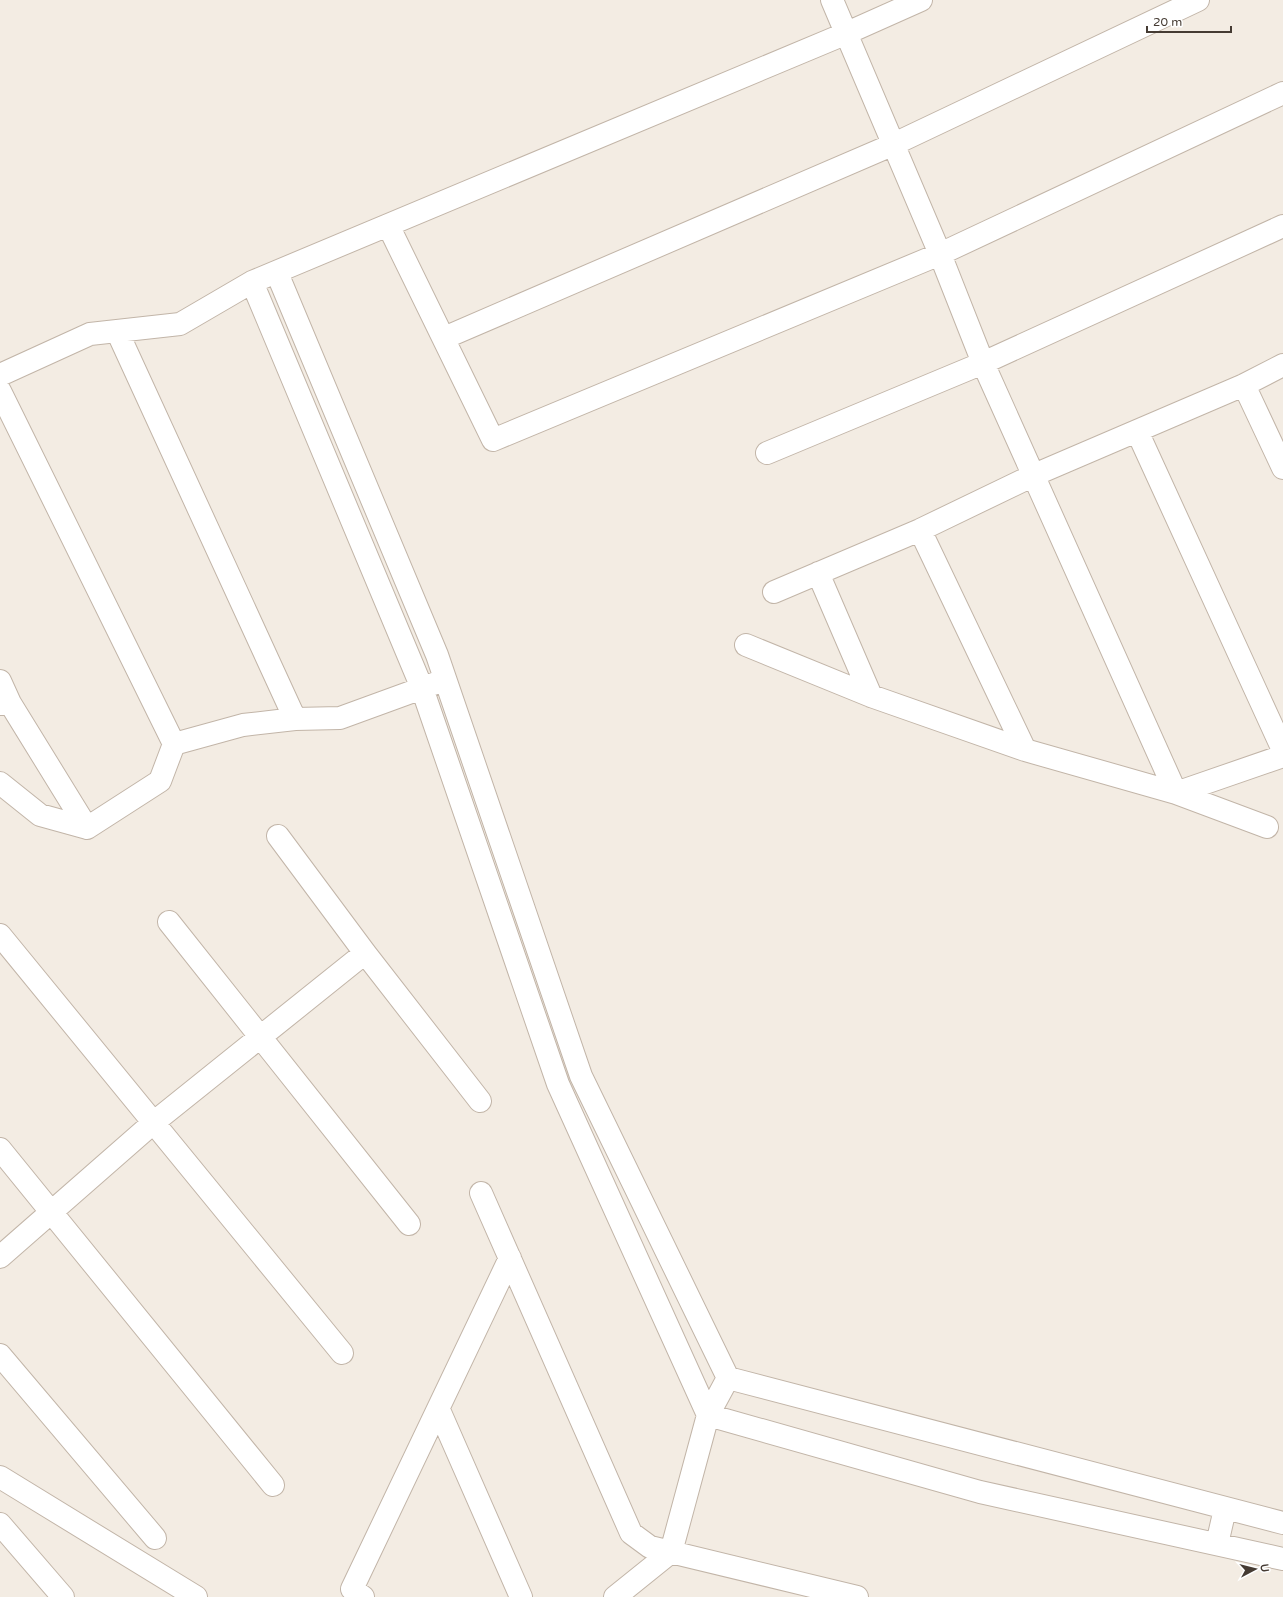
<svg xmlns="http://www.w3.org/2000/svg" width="1283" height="1597" font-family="'Varela Round',sans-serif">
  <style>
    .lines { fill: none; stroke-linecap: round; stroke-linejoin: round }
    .minor-casing { stroke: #c2b5a8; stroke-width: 24 }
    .minor { stroke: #fff; stroke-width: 22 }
  </style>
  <rect width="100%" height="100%" fill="#f3ece3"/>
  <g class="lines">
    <defs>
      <path id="minor" d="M832 0 940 254 983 363 1176 793 1267 827
        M388 225 493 440 940 254 1283 93
        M277 273 437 655 581 1076 728 1378 1283 1523
        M252 282 422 688 558 1084 708 1415 980 1492 1283 1559
        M117 331 295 719
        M444 338 892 145 1198 0
        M0 375 90 334 180 324 252 282 847 33 921 0
        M1244 385 1283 468
        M0 391 174 744
        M1137 431 1283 750
        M767 453 983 363 1283 226
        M920 530 1025 750
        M818 573 871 696
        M774 592 920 530 1034 475 1244 385 1283 365
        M746 645 871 696 1025 750 1176 793 1283 756
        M0 681 10 703
        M0 704 10 703 87 828 160 781 174 744 243 725 295 719 340 718 436 683
        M0 783 40 815 87 828
        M278 836 365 953 480 1101
        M169 922 409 1224
        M0 935 342 1353
        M0 1149 273 1485
        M481 1193 631 1533 650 1547 857 1597
        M0 1257 153 1123 365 953
        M0 1355 155 1538
        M439 1410 521 1597
        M0 1477 196 1597
        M0 1524 63 1597
        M1217 1544 1225 1509
        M363 1597 352 1589 510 1258
        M615 1597 671 1552 708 1415 728 1378"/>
    </defs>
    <use href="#minor" class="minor-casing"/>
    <use href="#minor" class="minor"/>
  </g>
  <g transform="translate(1255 1569) rotate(83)" stroke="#ffffff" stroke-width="3" paint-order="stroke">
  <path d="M0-3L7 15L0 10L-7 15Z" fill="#453b33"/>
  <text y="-6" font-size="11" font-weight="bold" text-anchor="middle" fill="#453b33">U</text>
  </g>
  <path d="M1147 26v6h84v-6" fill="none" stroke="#453b33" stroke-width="2"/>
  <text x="1153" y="26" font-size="12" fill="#453b33" stroke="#ffffff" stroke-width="3" paint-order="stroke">20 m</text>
</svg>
